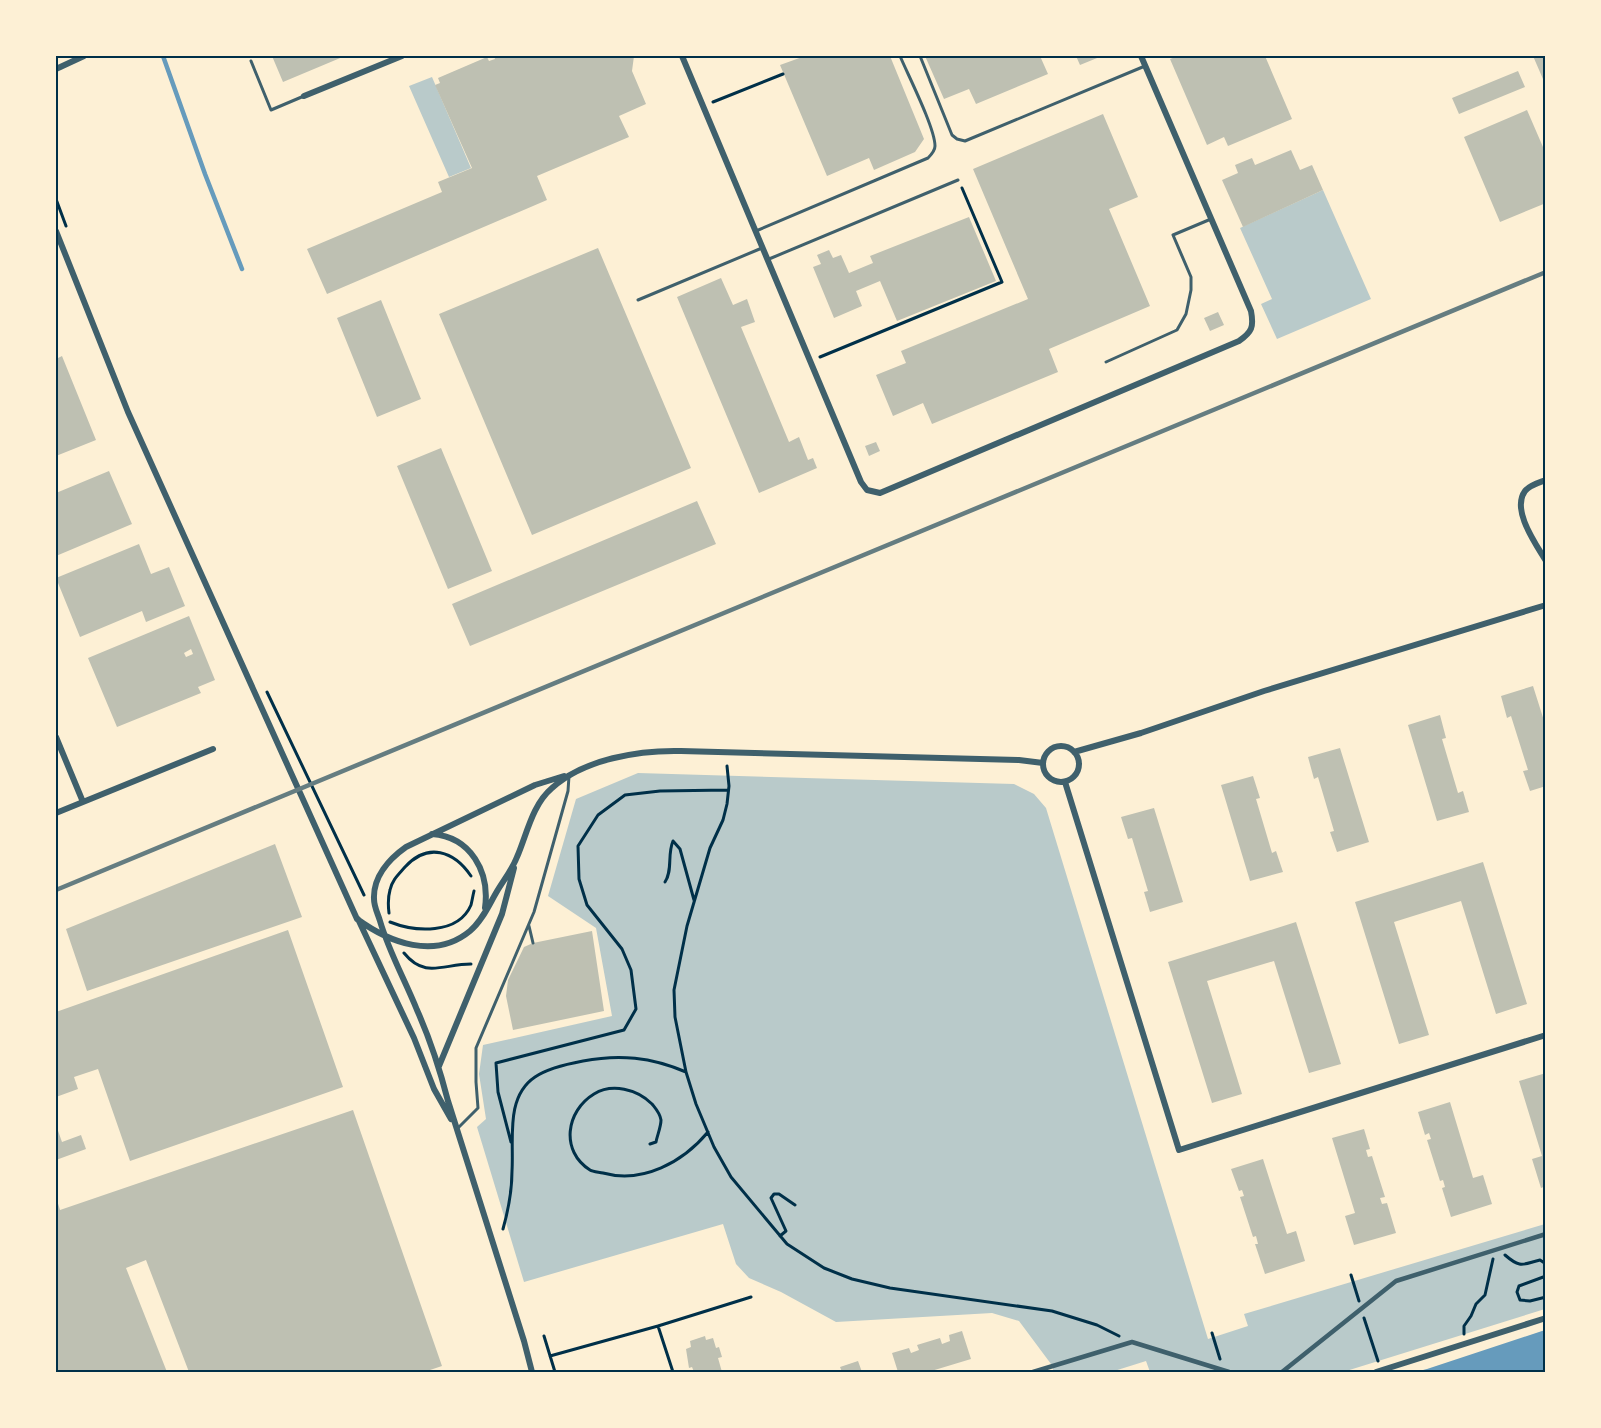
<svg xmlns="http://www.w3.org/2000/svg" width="1601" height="1428" font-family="Helvetica,sans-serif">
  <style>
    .green { fill: #b9caca }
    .water { fill: #669bbc }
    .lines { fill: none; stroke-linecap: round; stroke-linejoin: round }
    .stream { stroke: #669bbc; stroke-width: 4.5 }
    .building { fill: #bec0b2; fill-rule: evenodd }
    .path { stroke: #003049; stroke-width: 3 }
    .service { stroke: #3f606c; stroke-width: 3 }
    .pedestrian { stroke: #3f606c; stroke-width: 4.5 }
    .minor { stroke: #3f606c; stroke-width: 6 }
    .rail { stroke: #657d81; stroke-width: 4.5 }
    .neatline { fill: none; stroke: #003049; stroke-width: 2 }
  </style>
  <rect width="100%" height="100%" fill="#fdf0d5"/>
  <path class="green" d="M432 77 471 168 449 177 409 86Z
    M1323 190 1371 299 1277 339 1261 304 1272 299 1240 228Z
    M638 773 1014 784 1034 794 1046 808 1208 1339 1248 1326 1244 1314 1545 1224V1309L1343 1372H1150L1146 1361 1111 1372H1054L1051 1364 1019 1321 992 1313 836 1322 781 1292 749 1278 736 1264 723 1224 524 1282 477 1127 486 1119 479 1074 483 1045 612 1016 596 928 548 896 576 799Z"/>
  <path class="water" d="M1545 1330V1372H1415L1427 1369Z"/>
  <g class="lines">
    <path class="stream" d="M163 56 205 174 242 269"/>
  </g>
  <path class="building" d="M272 56H345L283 82Z
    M494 56H634L632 71 646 104 619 116 629 137 537 176 547 200 327 294 307 249 442 192 438 182 472 168 435 85 440 83 438 78 487 57 489 61 495 59Z
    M805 56H890L924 139 915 152 874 170 869 158 827 176 780 65Z
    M925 56H1040L1048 74 976 104 969 89 944 99Z
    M1076 56H1102L1080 65Z
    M1178 56H1265L1292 119 1228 146 1224 137 1207 145 1170 59Z
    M1533 56H1546V86Z
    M1518 71 1525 87 1459 114 1452 98Z
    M1527 110 1546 154V203L1500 222 1464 137Z
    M1103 114 1138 197 1109 209 1150 306 1049 349 1058 372 932 424 923 403 893 416 876 375 906 363 901 351 1028 299 973 169Z
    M1291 150 1300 170 1312 165 1323 190 1243 227 1222 180 1238 173 1235 165 1252 158 1255 165Z
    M969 217 996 281 897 321 880 281 856 291 862 306 834 318 813 267 821 264 817 255 829 250 833 258 841 255 849 273 873 263 870 256Z
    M598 248 691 468 532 535 439 314Z
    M721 278 733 305 747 299 755 322 741 327 789 442 799 437 808 460 813 458 817 468 759 493 677 297Z
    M381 300 421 399 377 417 337 318Z
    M1218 312 1224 325 1210 331 1204 318Z
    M62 356 96 440 56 456V359Z
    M876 442 880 451 869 456 865 446Z
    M441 448 492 571 448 589 397 466Z
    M109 471 132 524 56 556V493Z
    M697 501 716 544 470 646 452 604Z
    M139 544 151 574 169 567 185 606 146 622 142 611 80 637 56 578Z
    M189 616 215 680 198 687 201 693 117 727 88 658ZM191 649 193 654 186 657 184 653Z
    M1533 686 1546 727V786L1530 791 1523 771 1528 770 1511 716 1507 718 1501 696Z
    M1440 715 1446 738 1442 739 1458 793 1463 791 1469 812 1437 821 1408 725Z
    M1340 748 1369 842 1337 852 1330 832 1334 831 1318 777 1314 779 1308 757Z
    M1253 776 1260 798 1256 799 1272 853 1276 851 1283 872 1250 881 1221 785Z
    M1154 808 1183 902 1150 912 1144 892 1148 891 1132 838 1128 839 1121 817Z
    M275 844 302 917 87 991 66 929Z
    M1483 862 1527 1004 1496 1014 1461 901 1394 922 1429 1035 1399 1044 1355 902Z
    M1296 922 1341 1064 1309 1073 1274 961 1207 981 1242 1094 1212 1103 1168 962Z
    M288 930 343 1087 130 1161 98 1069 74 1077 78 1089 56 1097V1012Z
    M592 931 604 1011 513 1030 506 996 508 980 524 947 533 943Z
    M1546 1073V1186L1541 1188 1532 1159 1542 1156 1519 1081Z
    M1450 1102 1473 1178 1483 1175 1492 1204 1451 1217 1442 1188 1445 1187 1443 1180 1440 1181 1427 1140 1431 1139 1429 1133 1425 1135 1418 1112Z
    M353 1110 442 1366 424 1372H189L146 1260 126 1268 167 1372H56V1197L60 1210Z
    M56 1125 62 1142 81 1135 86 1149 56 1160Z
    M1364 1129 1370 1149 1366 1150 1368 1157 1372 1156 1385 1197 1380 1198 1382 1204 1387 1203 1396 1233 1354 1245 1345 1216 1355 1213 1332 1138Z
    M1263 1159 1287 1234 1296 1231 1305 1261 1265 1274 1255 1244H1258L1256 1236 1253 1237 1240 1197 1244 1196 1242 1190 1239 1191 1231 1169Z
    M962 1331 971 1359 928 1372H898L892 1353 909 1348 911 1353 919 1350 917 1345 940 1338 942 1344 950 1341 949 1335Z
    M705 1336 706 1340 713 1338 716 1348 719 1347 722 1357 718 1358 722 1372H694L692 1367 689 1368 686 1349 691 1347 690 1341Z
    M858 1361 862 1372H842L840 1367Z"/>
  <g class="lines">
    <path class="path" d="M713 102 783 74
      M56 199 66 226
      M820 357 1002 282 962 188
      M267 692 364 895
      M665 882C673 870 667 855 673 841L680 849 694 900
      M389 913C388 905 388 897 390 890 392 880 399 874 405 867 428 842 454 851 471 876
      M390 922C415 932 458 935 471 905 472 901 473 895 474 891
      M404 953C425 979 443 964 471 964
      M686 1072 675 1017 674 990 687 926 710 848 723 820 727 804 729 786 727 766
      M511 1142 498 1092 496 1063 624 1030 636 1009 631 970 622 949 587 905 579 879 578 846 598 815 625 795 660 791 728 790
      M650 1144 656 1142C657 1136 661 1127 661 1120 660 1113 656 1109 652 1104 637 1089 612 1083 594 1094 566 1111 560 1151 590 1170 593 1172 599 1172 603 1173 643 1184 683 1162 708 1132
      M503 1229C508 1211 512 1190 512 1171 514 1140 505 1097 535 1077 548 1068 567 1064 583 1061 619 1054 651 1057 686 1072L696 1104 714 1147 731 1177 787 1244 824 1268 852 1279 890 1288 1052 1311 1097 1325 1119 1336
      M780 1236 786 1231 771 1198 774 1194H779L795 1205
      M1505 1255C1521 1269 1523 1264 1540 1260L1546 1264
      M1351 1275 1359 1301
      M1546 1276 1519 1286 1517 1292 1520 1300 1530 1301 1546 1297
      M1364 1318 1378 1361
      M658 1326 673 1372
      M1212 1333 1220 1359
      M1464 1334V1326L1471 1316 1476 1304 1485 1295 1493 1259
      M544 1336 555 1372
      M550 1356 658 1326 751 1297"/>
    <path class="service" d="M920 56 952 135 957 139 965 141 1145 66
      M251 61 271 110 304 96
      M756 231 928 158C931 155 935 151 935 146 935 128 908 75 900 56
      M769 259 958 180
      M638 300 762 248
      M1106 362 1177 330 1186 314 1191 290V277L1173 235 1211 219
      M529 926 533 943
      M458 1128 478 1108 476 1082V1048L534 912 568 791 569 776"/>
    <path class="pedestrian" d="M1033 1372 1132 1342 1229 1372
      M1282 1372 1396 1281 1546 1234"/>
    <path class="minor" d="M682 56 861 482 867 490 880 493 1239 341C1252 332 1254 327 1251 311L1141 56
      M56 69 84 56
      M304 96 402 56
      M56 231 128 412 357 919C390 943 435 960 470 931 482 921 489 905 496 893 503 881 512 870 517 857 527 834 532 805 552 788 584 759 639 750 681 751L1019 760 1043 763
      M1546 480C1538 483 1530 485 1525 491 1511 510 1536 544 1546 561
      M56 737 83 802
      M1043 764a18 18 0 1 1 36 0a18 18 0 1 1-36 0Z
      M1074 752 1141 733 1264 691 1546 605
      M1065 782 1179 1150 1546 1035
      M56 813 213 749
      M432 834C471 837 490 872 485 908
      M358 919 414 1038 434 1089 451 1119
      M439 1066 502 914 514 868
      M532 1372 524 1341 448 1101C440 1070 430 1039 417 1010 405 980 389 952 380 921 378 914 374 907 374 899 373 877 389 859 406 847L535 785 564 776
      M1376 1372 1546 1318"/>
    <path class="rail" d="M56 890 1546 272"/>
  </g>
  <rect width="1601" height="1428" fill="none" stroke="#fdf0d5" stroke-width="114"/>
  <rect x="57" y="57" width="1487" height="1314" class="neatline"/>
</svg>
